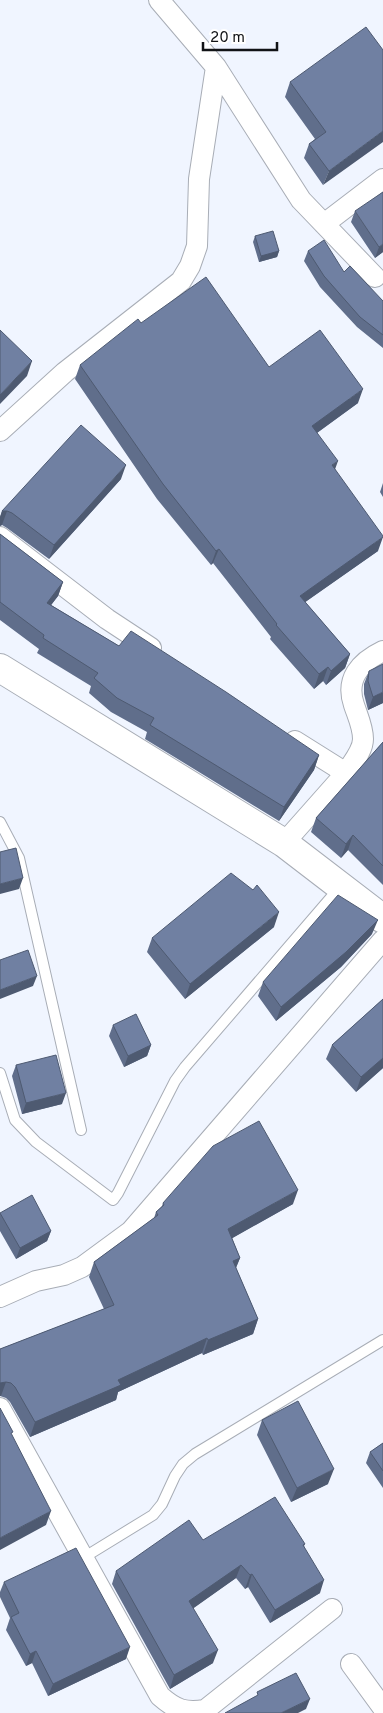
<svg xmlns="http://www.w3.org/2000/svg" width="383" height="1713" font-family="Overpass,sans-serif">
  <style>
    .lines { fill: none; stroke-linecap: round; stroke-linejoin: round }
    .lane-casing { stroke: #a8adb6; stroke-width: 12 }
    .street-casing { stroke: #a8adb6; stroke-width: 22 }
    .secondary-casing { stroke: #a8adb6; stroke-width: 30 }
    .lane { stroke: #fff; stroke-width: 10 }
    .street { stroke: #fff; stroke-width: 20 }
    .secondary { stroke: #fff; stroke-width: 28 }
    .wall { fill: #606e8b }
    .shaded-wall { fill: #4e5a71 }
    .building { fill: #7080a2; stroke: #4e5a71 }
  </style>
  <rect width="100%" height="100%" fill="#f0f5ff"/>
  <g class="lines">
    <defs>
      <path id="lane" d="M0 822 19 858 81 1130
        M0 1073 15 1120 36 1142 113 1200 118 1193 175 1081 185 1067 340 887
        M83 1558 153 1515 162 1504 175 1476 183 1464 195 1454 383 1340"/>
      <path id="street" d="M159 0 216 67 301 200 375 277
        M324 224 383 179
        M0 431 65 372 181 281 190 266 197 246 199 179 216 67
        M0 537 107 619 151 648
        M346 773C352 763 363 751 363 739 363 727 358 717 354 705 345 679 360 662 383 651
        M284 843 346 773 295 741
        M0 1297 36 1281 64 1275 82 1267 131 1231 383 940
        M0 1408 160 1696C176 1710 185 1713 205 1710L332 1609
        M351 1664 383 1708"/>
      <path id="secondary" d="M0 668 284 843 383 919"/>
    </defs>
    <use href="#lane" class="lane-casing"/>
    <use href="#street" class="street-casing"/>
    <use href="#secondary" class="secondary-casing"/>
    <use href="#lane" class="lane"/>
    <use href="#street" class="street"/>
    <use href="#secondary" class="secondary"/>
  </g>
  <path class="wall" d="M383 50 323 185 304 158 309 144 315 139 285 97 290 82Z
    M355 211 383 252 375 258 351 222Z
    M255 236 279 251 277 257 259 262 253 242Z
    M308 251 344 272 383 301V348L357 327 320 287 304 261Z
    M141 323 269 367 358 403 317 433 335 469 378 551 305 602 350 654 345 668 326 685 323 681 314 689 270 639 271 637 213 563 211 565 157 499 75 379 80 365Z
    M121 479 49 559 7 528 2 525 0 526V517L2 511Z
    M383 483V497L380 492Z
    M0 534 63 582 58 596 51 605 119 646 319 755 314 770 279 821 145 739 147 732 111 712 89 693 91 686 37 653 39 649 0 620Z
    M369 671 383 703 368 710 364 694V684Z
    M383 742V885L348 850 341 858 311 832 316 818Z
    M274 927 185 999 147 952 152 938Z
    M372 934 341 967 276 1021 258 996 263 982Z
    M383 999V1068L356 1092 326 1059 332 1045Z
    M113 1025 151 1045 147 1056 124 1067 109 1036Z
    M16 1065 62 1104 22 1114 12 1076Z
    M163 1203 293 1204 232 1238 240 1258 236 1268 258 1319 253 1334 203 1355 202 1353 118 1392 116 1400 30 1437 10 1402 6 1398 0 1396V1349L104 1309 89 1277 94 1262 154 1218 156 1212 162 1206Z
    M0 1213 51 1231 47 1241 16 1259 0 1231Z
    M262 1420 328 1484 291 1502 257 1435Z
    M383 1443V1488L366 1463 370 1452Z
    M203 1540 305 1544 304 1546 320 1593 270 1623 248 1587 245 1589 236 1578 193 1608 213 1663 170 1689 112 1584 116 1571Z
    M4 1582 126 1659 48 1696 32 1663 26 1666 6 1630 10 1618 0 1597V1592Z"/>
  <path class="shaded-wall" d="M383 131V142L323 185 329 171Z
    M383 244V252L375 258 379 247Z
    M279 251 277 257 259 262 261 256Z
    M32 361 27 376 0 404V395Z
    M363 389 358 403 307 440 312 426Z
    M338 461 333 475 332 465Z
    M126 465 121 479 49 559 54 545Z
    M2 511H7L2 525 0 526V517Z
    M383 537 378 551 294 610 300 596Z
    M219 549 213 563 211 565 216 551Z
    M63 582 58 596 42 617 47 603Z
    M350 654 345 668 326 685 331 671Z
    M328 667 323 681 314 689 319 674Z
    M383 692V703L368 710 373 697Z
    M319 755 314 770 279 821 284 807Z
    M353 835 348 850 341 858 346 844Z
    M23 878 19 889 0 894V884Z
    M279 912 274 927 185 999 190 984Z
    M378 920 372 934 341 967 276 1021 281 1007Z
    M37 976 33 986 0 999V990Z
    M151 1045 147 1056 124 1067 128 1056Z
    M383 1058V1068L356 1092 361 1077Z
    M66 1093 62 1104 22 1114 26 1103Z
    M298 1190 293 1204 222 1244 228 1229Z
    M51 1231 47 1241 16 1259 20 1248Z
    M240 1258 234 1272 233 1261Z
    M258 1319 253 1334 203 1355 208 1340Z
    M207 1338 202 1353 118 1392 116 1400 30 1437 35 1422 118 1380Z
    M6 1382 1 1396H0V1383Z
    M334 1469 328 1484 291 1502 297 1488Z
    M51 1511 46 1525 0 1550V1538Z
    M241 1565 236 1578 184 1615 189 1601Z
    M252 1574 248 1587 245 1589 250 1575Z
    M324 1580 320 1593 270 1623 275 1610Z
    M130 1647 126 1659 48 1696 53 1684Z
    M218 1650 213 1663 170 1689 174 1675Z
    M36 1651 32 1663 26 1666 30 1654Z
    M310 1699 306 1709 298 1713H281Z"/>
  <path class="building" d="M366 27 383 50V131L329 171 309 144 326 132 290 82Z
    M383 192V244L379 247 355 211Z
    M273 231 279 251 261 256 255 236Z
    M324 240 344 272 350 266 383 301V335L360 317 324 276 308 251Z
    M206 277 269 367 320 330 363 389 312 426 338 461 332 465 383 536V537L300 596 350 654 331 671 328 667 319 674 276 625 277 624 219 549 216 551 163 484 80 365 138 319 141 323Z
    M0 330 32 361 0 395Z
    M81 425 126 465 54 545 12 513 7 511H2Z
    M0 534 63 582 47 603 119 646 131 631 226 692 319 755 284 807 150 725 154 718 117 698 94 678 98 673 43 638 44 635 0 602Z
    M383 664V692L373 697 368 681 369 671Z
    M383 742V866L353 835 346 844 316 818Z
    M16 848 23 878 0 884V852Z
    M231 873 253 890 257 885 279 912 190 984 152 938Z
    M338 895 378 920 346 952 281 1007 263 982Z
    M28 950 37 976 0 990V960Z
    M383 999V1058L361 1077 332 1045Z
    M136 1014 151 1045 128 1056 113 1025Z
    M56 1055 66 1093 26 1103 16 1065Z
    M259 1121 298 1190 228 1229 240 1258 233 1261 258 1319 208 1340 207 1338 118 1380 121 1385 35 1422 15 1387 11 1383 6 1382 0 1383V1349L114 1305 94 1262 158 1215 156 1212 164 1205 163 1203 213 1146Z
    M32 1195 51 1231 20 1248 0 1213Z
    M298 1401 334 1469 297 1488 262 1420Z
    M0 1408 13 1432 11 1433 51 1511 0 1538Z
    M383 1443V1471L370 1452Z
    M275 1497 305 1544 303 1545 324 1580 275 1610 252 1574 250 1575 241 1565 189 1601 218 1650 174 1675 116 1571 189 1520 203 1540Z
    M76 1548 130 1647 53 1684 36 1651 30 1654 11 1617 19 1613 4 1582Z
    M296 1673 310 1699 281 1713H225L258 1695 257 1692Z"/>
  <path d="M203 42v8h74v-8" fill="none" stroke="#111316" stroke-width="2.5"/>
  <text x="210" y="42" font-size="15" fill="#111316" stroke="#ffffff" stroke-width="4" paint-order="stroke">20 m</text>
</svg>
